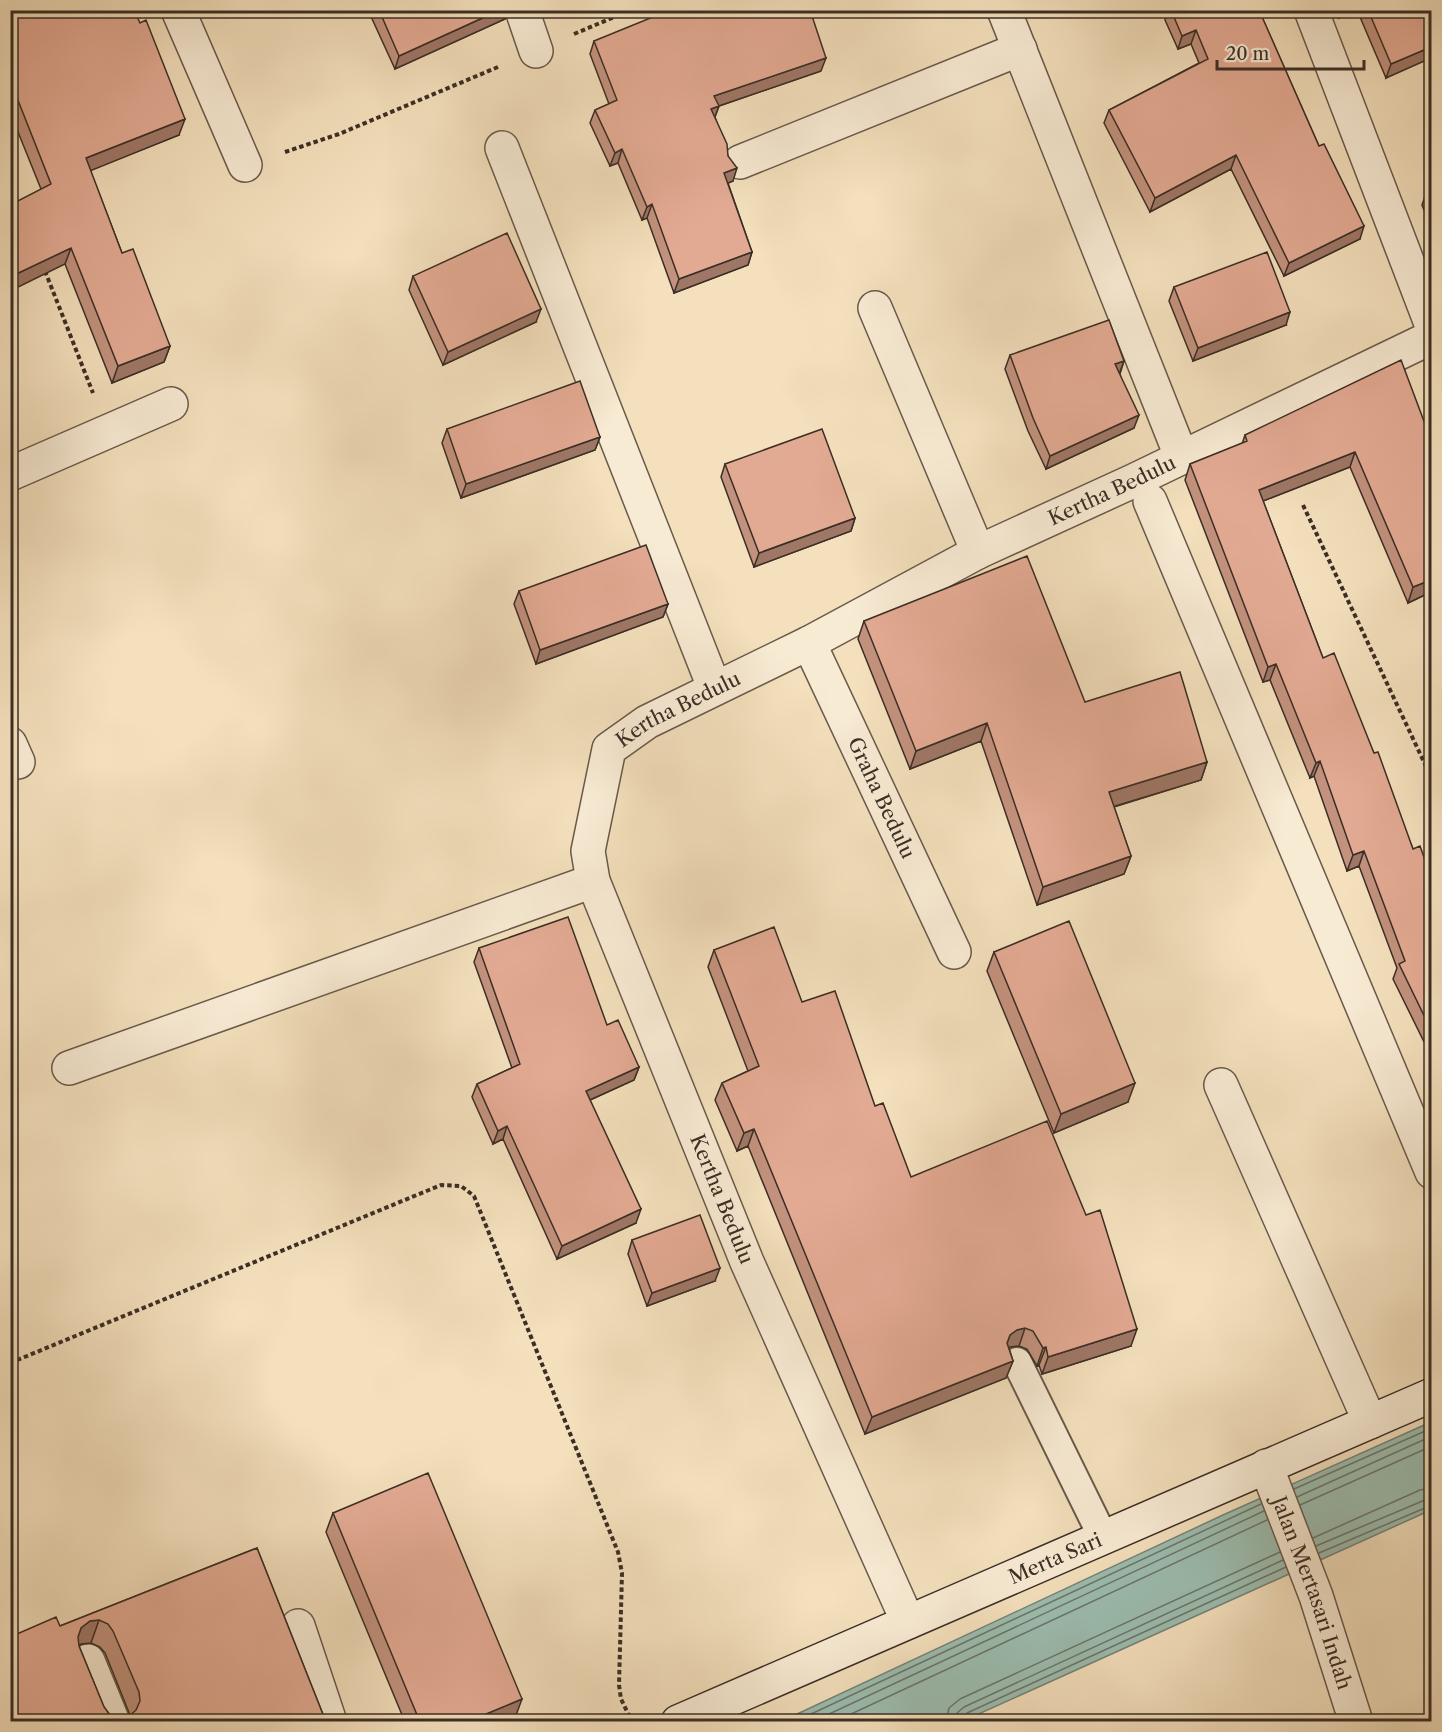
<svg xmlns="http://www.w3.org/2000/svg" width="1442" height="1732" font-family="'Libre Caslon Text',serif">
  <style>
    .water { fill: #9cbdb0; stroke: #758478; stroke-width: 1.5 }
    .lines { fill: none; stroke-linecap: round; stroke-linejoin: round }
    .shore { stroke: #6c766a; stroke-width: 1.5 }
    .lane-casing { stroke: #695a4b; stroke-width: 32 }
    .street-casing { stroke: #695a4b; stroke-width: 36 }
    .secondary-casing { stroke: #3b2e25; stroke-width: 36 }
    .path { stroke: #3b2e25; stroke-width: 4; stroke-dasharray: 4.5 3; stroke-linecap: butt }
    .lane { stroke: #f8ebd4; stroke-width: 28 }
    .street { stroke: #f8ebd4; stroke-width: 33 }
    .secondary { stroke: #f8ebd4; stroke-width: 33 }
    .wall { fill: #c3927e; stroke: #3b2e25; stroke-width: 1.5; fill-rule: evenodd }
    .shaded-wall { fill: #9f7767; stroke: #3b2e25; stroke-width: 1.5 }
    .building { fill: #e3aa93; stroke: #3b2e25; stroke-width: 1.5; fill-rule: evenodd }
    .labels { text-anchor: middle; stroke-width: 4.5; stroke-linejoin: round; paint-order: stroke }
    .street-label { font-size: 20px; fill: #3b2e25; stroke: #f8ebd4 }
  </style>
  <rect width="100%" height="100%" fill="#f4e0bd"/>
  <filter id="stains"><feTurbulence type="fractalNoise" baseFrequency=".00333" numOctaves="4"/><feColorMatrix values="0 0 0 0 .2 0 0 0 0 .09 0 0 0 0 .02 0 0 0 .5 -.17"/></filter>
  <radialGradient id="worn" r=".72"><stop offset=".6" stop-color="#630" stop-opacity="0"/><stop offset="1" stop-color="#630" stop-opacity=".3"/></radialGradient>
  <path class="water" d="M1431 1422V1510L963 1721 780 1722 1223 1515Z"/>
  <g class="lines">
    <path class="shore" d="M1294 1489 1432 1428
      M1297 1497 1432 1436
      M1300 1505 1432 1446
      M1313 1538 1420 1490 1432 1488
      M1316 1546 1432 1497
      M1319 1553 1432 1505
      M794 1722 1261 1504
      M812 1722 1264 1511
      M834 1722 1267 1520
      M946 1722 949 1708 960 1699 1280 1552
      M955 1722 957 1713 964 1707 1283 1560
      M963 1722 967 1713 1286 1567"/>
    <defs>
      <path id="lane" d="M1017 1362 1103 1537"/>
      <g id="street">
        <path d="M178 10 245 165"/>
        <path d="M522 10 536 51"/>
        <path d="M1004 10 1181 456"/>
        <path d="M1311 10 1432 326"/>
        <path d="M502 148 714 687"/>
        <path d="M740 162 1020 49"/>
        <path d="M875 308 978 552"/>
        <path d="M10 474 171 404"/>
        <path d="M1150 501 1432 1172"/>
        <path id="s1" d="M809 643 954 952"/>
        <path d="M10 744 18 762"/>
        <path d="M69 1068 593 881"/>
        <path d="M1221 1085 1370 1422"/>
        <path id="s2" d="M1266 1466 1316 1596 1356 1722"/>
        <path id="s3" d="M908 1622 747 1262 593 881 588 851 609 749 647 722 809 643 978 552 1133 481 1432 337"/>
        <path d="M298 1626 330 1722"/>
        <path d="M88 1661 113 1722"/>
      </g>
      <g id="secondary">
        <path id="s4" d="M678 1722 1432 1395"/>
      </g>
    </defs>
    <use href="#lane" class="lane-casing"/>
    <use href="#street" class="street-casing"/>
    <use href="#secondary" class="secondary-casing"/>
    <path class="path" d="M574 34 631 10
      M285 152 339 134 498 67
      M45 271 93 393
      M1303 505 1432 779
      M10 1363 441 1185 461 1186 474 1196 618 1552 622 1573 619 1685 621 1699 632 1722"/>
    <use href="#lane" class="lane"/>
    <use href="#street" class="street"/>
    <use href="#secondary" class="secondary"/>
  </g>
  <path class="wall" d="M10 10 179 135 90 170 122 253 170 346 164 362 112 383 65 264 41 189 10 112Z
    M368 10H508L505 19 395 69Z
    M1168 10H1273L1261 15 1360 239 1284 276 1231 169 1150 212 1104 123 1109 110 1199 63 1191 44 1178 49 1165 20Z
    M1335 10H1356L1339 18Z
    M1357 10H1431L1386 78Z
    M594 41 821 71 719 106 715 117 728 156 733 181 728 183 752 252 748 265 674 293 647 218 642 220 618 163 610 166 590 123 595 110 609 104 590 54Z
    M1431 186V228L1422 205 1428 188Z
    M413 276 536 322 443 365 409 290Z
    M1174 287 1286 325 1193 361 1169 301Z
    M1010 355 1124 361 1120 374 1134 428 1046 469 1028 431 1005 369Z
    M447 429 600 437 595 450 461 498 442 443Z
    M1245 435 1431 440V592L1408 603 1350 467 1263 501 1323 658 1374 753 1413 849 1431 877V1056L1393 979 1397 968 1359 866 1347 871 1314 776 1310 778 1270 680 1263 682 1185 480 1190 464 1242 444Z
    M725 464 855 518 851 531 754 567 721 477Z
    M519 591 668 604 663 617 536 664 514 604Z
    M864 621 1085 702 1207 762 1201 780 1114 807 1131 856 1124 874 1037 905 981 741 910 769 858 639Z
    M479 948 607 1025 639 1067 634 1080 590 1100 636 1223 557 1259 503 1139 493 1144 472 1097 477 1084 512 1068 474 962Z
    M714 950 802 1002 875 1106 911 1177 1131 1346 1042 1374 1039 1365 1037 1366 1027 1349 1019 1346 1010 1347 1009 1348 1013 1361 1006 1378 865 1434 748 1146 737 1151 715 1100 722 1083 748 1071 708 967Z
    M994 952 1128 1102 1054 1133 987 971Z
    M632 1240 715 1281 647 1306 628 1254Z
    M333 1513 515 1718 507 1722H405L326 1532Z
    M257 1548 326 1722H10V1637L60 1626ZM91 1643 100 1647 105 1653 130 1715 128 1717 119 1718 110 1715 104 1707 79 1646 81 1644Z"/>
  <path class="shaded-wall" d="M500 10H508L505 19 395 69 399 56Z
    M1255 10H1273L1252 19Z
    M1342 10H1356L1339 18Z
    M1196 30 1191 44 1178 49 1182 36Z
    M1431 47V58L1386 78 1391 64Z
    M826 58 821 71 710 109 714 96Z
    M719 106 714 119 711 109Z
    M185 119 179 135 80 175 86 158Z
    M622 149 618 163 610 166 615 153Z
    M1236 155 1231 169 1150 212 1155 198Z
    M737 168 733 181 719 187 724 173Z
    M652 204 647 218 642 220 647 207Z
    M1364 226 1360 239 1284 276 1289 263Z
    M71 248 65 264 10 291V277Z
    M752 252 748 265 674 293 679 279Z
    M541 309 536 322 443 365 448 352Z
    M1290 312 1286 325 1193 361 1198 348Z
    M170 346 164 362 112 383 118 366Z
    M1124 361 1119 374 1115 364Z
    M1139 415 1134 428 1046 469 1050 456Z
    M600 437 595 450 461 498 466 484Z
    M1355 452 1350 467 1253 505 1259 490Z
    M855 518 851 531 754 567 759 553Z
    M1431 580V592L1408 603 1413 587Z
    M668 604 663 617 536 664 540 650Z
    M1276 664 1270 680 1263 682 1268 667Z
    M987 723 981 741 910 769 916 751Z
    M1320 761 1314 776 1310 778 1316 763Z
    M1207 762 1201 780 1102 810 1109 792Z
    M1364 851 1359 866 1347 871 1353 855Z
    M1131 856 1124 874 1037 905 1043 887Z
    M639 1067 634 1080 581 1104 586 1091Z
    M1135 1083 1128 1102 1054 1133 1061 1114Z
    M507 1126 503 1139 493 1144 498 1131Z
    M754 1129 748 1146 737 1151 744 1133Z
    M641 1209 636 1223 557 1259 562 1246Z
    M720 1268 715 1281 647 1306 652 1293Z
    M1025 1328 1019 1346 1010 1347 1004 1352 1010 1335 1017 1330Z
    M1137 1329 1131 1346 1042 1374 1048 1357Z
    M1046 1347 1039 1365 1037 1366 1043 1348Z
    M1013 1361 1006 1378 865 1434 872 1417Z
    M99 1620 91 1643 81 1644 73 1650 81 1628 90 1621Z
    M522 1699 515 1718 507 1722H467Z"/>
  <path class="building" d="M10 10H134L140 23 146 20 185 119 86 158 122 253 133 249 170 346 118 366 71 248 10 277V205L51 184 10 80Z
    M379 10H500L399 56Z
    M670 10H810L826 58 714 96 719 106 711 109 727 144 728 156 737 168 724 173 752 252 679 279 652 204 647 207 622 149 615 153 595 110 617 100 594 41Z
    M1171 10H1259L1319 146 1324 144 1364 226 1289 263 1236 155 1155 198 1109 110 1208 59 1196 30 1182 36Z
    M1368 10H1431V47L1391 64Z
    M1431 186V195L1428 188Z
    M507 233 541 309 448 352 413 276Z
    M1267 252 1290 312 1198 348 1174 287Z
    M1109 320 1124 361 1115 364 1139 415 1050 456 1033 418 1010 355Z
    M1401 360 1431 440V580L1413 587 1355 452 1259 490 1323 658 1334 653 1374 753 1378 752 1413 849 1420 846 1431 877V1030L1399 964 1405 961 1364 851 1353 855 1320 761 1316 763 1276 664 1268 667 1190 464 1247 441 1245 435Z
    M580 381 600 437 466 484 447 429Z
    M822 429 855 518 759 553 725 464Z
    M646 545 668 604 540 650 519 591Z
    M1027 556 1085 702 1180 672 1207 762 1109 792 1131 856 1043 887 987 723 916 751 864 621Z
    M568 917 607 1025 618 1020 639 1067 586 1091 641 1209 562 1246 507 1126 498 1131 477 1084 520 1064 479 948Z
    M1069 921 1135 1083 1061 1114 994 952Z
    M774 927 802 1002 835 991 875 1106 883 1103 911 1177 1047 1121 1086 1215 1100 1210 1137 1329 1048 1357 1046 1347 1043 1348 1033 1331 1025 1328 1017 1330 1010 1335 1007 1343 1013 1361 872 1417 754 1129 744 1133 722 1083 759 1066 714 950Z
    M700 1215 720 1268 652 1293 632 1240Z
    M428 1473 522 1699 467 1722H420L333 1513Z
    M257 1548 326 1722H20L10 1699V1637L56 1617 60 1626ZM99 1620 108 1624 113 1631 139 1692 140 1701 136 1710 128 1717 119 1718 110 1715 104 1707 79 1646 78 1637 81 1628 90 1621Z"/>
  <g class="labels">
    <g class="street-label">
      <text dy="7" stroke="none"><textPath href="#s3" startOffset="1506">Kertha Bedulu</textPath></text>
      <text dy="7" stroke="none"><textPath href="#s3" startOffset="1020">Kertha Bedulu</textPath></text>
      <text dy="7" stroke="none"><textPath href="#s1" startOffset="171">Graha Bedulu</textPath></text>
      <text transform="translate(722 1199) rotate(68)" y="7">Kertha Bedulu</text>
      <text dy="7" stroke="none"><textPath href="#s4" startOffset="411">Merta Sari</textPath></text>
      <text dy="7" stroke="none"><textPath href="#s2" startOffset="135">Jalan Mertasari Indah</textPath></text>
    </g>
  </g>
  <rect width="1442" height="1732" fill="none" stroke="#f4e0bd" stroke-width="36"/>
  <rect x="12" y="12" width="1418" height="1708" fill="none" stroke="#3b2e25" stroke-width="3"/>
  <rect x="18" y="18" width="1406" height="1696" fill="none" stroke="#3b2e25" stroke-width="1.5"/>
  <path d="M1217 60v9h147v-9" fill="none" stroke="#3b2e25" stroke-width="3"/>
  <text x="1226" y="60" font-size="18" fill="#3b2e25" stroke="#f8ebd4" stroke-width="4.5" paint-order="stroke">20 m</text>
  <rect width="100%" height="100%" filter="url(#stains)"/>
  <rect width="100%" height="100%" fill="url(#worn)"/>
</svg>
